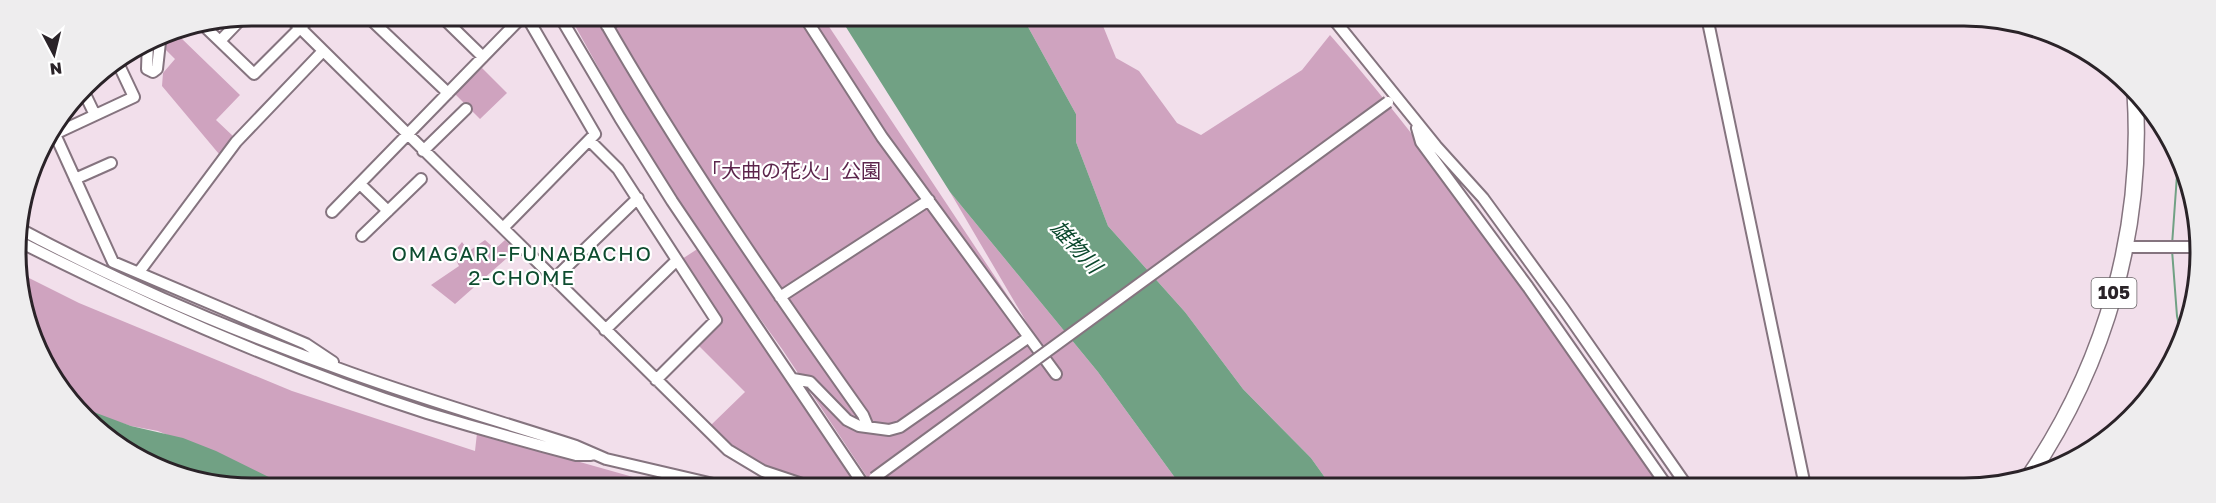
<svg xmlns="http://www.w3.org/2000/svg" width="2216" height="503" font-family="'Golos Text','Noto Sans JP',sans-serif">
  <style>
    .green { fill: #cfa3bf }
    .water { fill: #71a184 }
    .lines { fill: none; stroke-linecap: round; stroke-linejoin: round }
    .stream { stroke: #71a184; stroke-width: 2 }
    .minor-casing { stroke: #85747f; stroke-width: 14 }
    .highway-casing { stroke: #85747f; stroke-width: 18 }
    .minor { stroke: #fff; stroke-width: 10 }
    .highway { stroke: #fff; stroke-width: 15 }
    .minor-bridge-casing { stroke: #85747f; stroke-width: 14; stroke-linecap: butt }
    .minor-bridge { stroke: #fff; stroke-width: 10 }
    .labels { text-anchor: middle; stroke-width: 4.5; stroke-linejoin: round; paint-order: stroke }
    .shield { fill: #fff; stroke: #6a6568; stroke-width: 1.5 }
    .shield-label { font-size: 18px; font-weight: bold; fill: #2a2328 }
    .park-label { font-size: 20px; fill: #5c254c; stroke: #fff }
    .water-label { font-size: 21px; font-style: italic; fill: #09472b; stroke: #fff }
    .neighbourhood-label { font-size: 21px; letter-spacing: 1.5px; fill: #0d4c2f; stroke: #fff }
    .rim { fill: none; stroke: #2a2328; stroke-width: 3 }
  </style>
  <rect width="100%" height="100%" fill="#f2dfeb"/>
  <path class="green" d="M569 15 822 16 1037 340 950 192 1098 372 1181 486H873L782 349 697 231 631 126Z
    M1022 16H1099L1116 58 1139 71 1177 123 1201 135 1302 70 1330 35C1453 175 1556 332 1660 486H1331L1311 458 1243 389 1185 312 1108 226 1076 142V114Z
    M166 34H176L180 37 240 95 216 120 234 137 219 154 162 86 163 73 175 59 163 47Z
    M482 68 507 93 480 119 455 94Z
    M485 240 495 249 505 240 513 248 505 256 507 258 455 304 431 285 459 266 454 256 458 247 462 242 469 251Z
    M699 248 852 478 851 484 848 486C791 486 752 464 710 426L745 392 698 345 721 321 682 259Z
    M19 273 79 303 292 391 475 451 477 433 665 486H287L158 431 131 426 94 414 75 405 64 396 23 313Z"/>
  <path class="water" d="M839 16H1022L1076 114V142L1108 226 1185 312 1243 389 1311 458 1331 486H1181L1098 372 950 192Z
    M75 405 131 426 183 438 216 451 287 486H220L134 456Z"/>
  <g class="lines">
    <path class="stream" d="M2172 245 2178 161
      M2172 250 2177 316 2182 339"/>
    <defs>
      <path id="minor" d="M287 15 728 450 763 471 808 486
        M366 15 448 93
        M440 15 483 57
        M559 15 620 118 672 201 863 484
        M601 15C681 155 770 284 863 415L868 427
        M804 16 882 137 1056 374
        M1331 16 1436 146 1483 198 1563 308 1687 486
        M1707 17 1805 486
        M203 25 254 74 313 15
        M607 26 623 15
        M148 41 147 69 153 72 157 69 161 33
        M220 41 244 16
        M83 90 95 115
        M1417 128 1421 142 1528 287 1667 486
        M53 130 113 262 306 344 333 362
        M46 138 134 97 117 61
        M589 140 618 169 677 260 605 330
        M423 151 466 109
        M75 179 111 163
        M360 184 388 211
        M332 212 517 22 527 17 595 134 503 228
        M18 228C124 285 238 333 351 373 426 400 502 422 576 446L606 459 722 486
        M362 236 421 179
        M16 240C148 307 286 368 427 413 477 428 527 442 576 455H591
        M2127 247H2197
        M139 272 236 142 323 51
        M554 279 638 198
        M780 297 929 200
        M793 379 810 382 847 420 859 426 889 430 900 427 1029 337
        M656 380 716 320 677 260
        M1988 486 2010 482"/>
      <path id="highway" d="M2030 475C2106 362 2144 229 2135 93"/>
    </defs>
    <use href="#minor" class="minor-casing"/>
    <use href="#highway" class="highway-casing"/>
    <use href="#minor" class="minor"/>
    <use href="#highway" class="highway"/>
    <defs>
      <path id="minor-bridge" d="M874 478 1388 102"/>
    </defs>
    <use href="#minor-bridge" class="minor-bridge-casing"/>
    <use href="#minor-bridge" class="minor-bridge"/>
  </g>
  <g class="labels">
    <rect class="shield" x="2091.5" y="278" width="45" height="30" rx="4.5"/>
    <g class="shield-label">
      <text x="2114" y="299">105</text>
    </g>
    <g class="park-label">
      <text x="791" y="178">「大曲の花火」公園</text>
    </g>
    <g class="water-label">
      <text transform="translate(1076 247) rotate(47)" y="7">雄物川</text>
    </g>
    <g class="neighbourhood-label">
      <text x="522" y="261">OMAGARI-FUNABACHO<tspan x="522" dy="24">2-CHOME</tspan></text>
    </g>
  </g>
  <path d="M0 0H2216V503H0ZM252 26H1964A226 226 0 0 1 2190 252V252A226 226 0 0 1 1964 478H252A226 226 0 0 1 26 252V252A226 226 0 0 1 252 26Z" fill="#eeedee" fill-rule="evenodd"/>
  <path class="rim" d="M252 26H1964A226 226 0 0 1 2190 252V252A226 226 0 0 1 1964 478H252A226 226 0 0 1 26 252V252A226 226 0 0 1 252 26Z"/>
  <g transform="translate(54 54) rotate(173)" stroke="#ffffff" stroke-width="4.5" paint-order="stroke">
  <path d="M0-4.5L10 22L0 15L-10 22Z" fill="#2a2328"/>
  <text y="-9" font-size="16" font-weight="bold" text-anchor="middle" fill="#2a2328">N</text>
  </g>
</svg>
